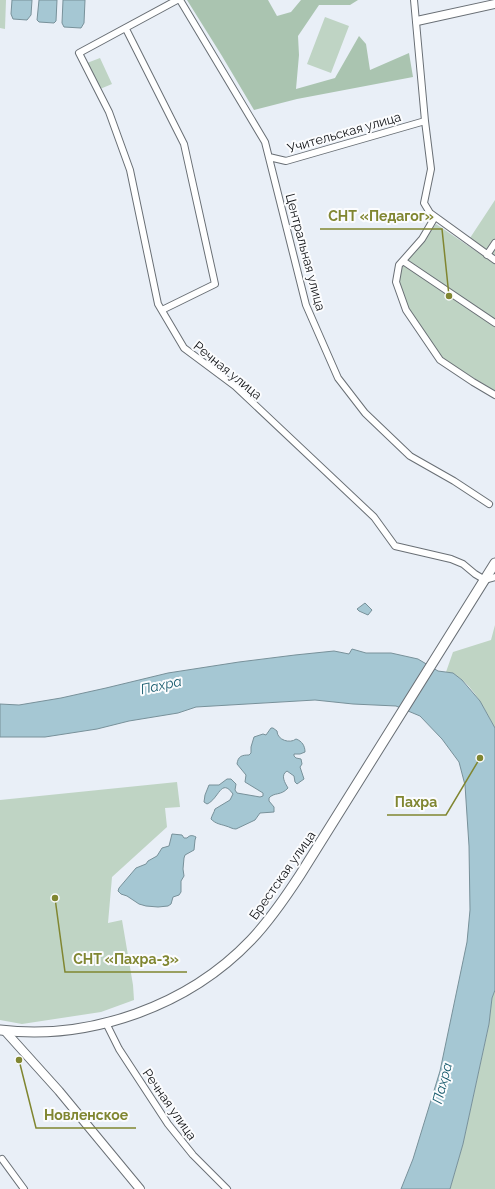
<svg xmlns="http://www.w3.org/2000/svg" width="495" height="1189" font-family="Raleway,sans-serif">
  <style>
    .green { fill: #bfd4c4 }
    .forest { fill: #aac4b0 }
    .water { fill: #a5c7d3; stroke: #78919a }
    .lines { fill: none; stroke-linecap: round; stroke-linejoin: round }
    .minor-casing { stroke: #696f75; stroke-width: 8 }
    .tertiary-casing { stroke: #696f75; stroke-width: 10 }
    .secondary-casing { stroke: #696f75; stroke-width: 11 }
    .minor { stroke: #fff; stroke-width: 6 }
    .tertiary { stroke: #fff; stroke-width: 8 }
    .secondary { stroke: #fff; stroke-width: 9 }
    .labels { text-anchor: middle; stroke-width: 4; stroke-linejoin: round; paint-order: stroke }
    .street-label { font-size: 13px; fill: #101215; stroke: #fbfcfe }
    .water-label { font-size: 14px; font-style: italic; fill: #185b6d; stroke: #fbfcfe }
    .leader { fill: none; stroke: #808631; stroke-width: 1.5 }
    .callout-dot { fill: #808631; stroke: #fbfcfe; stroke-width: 1.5 }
    .callout-label { font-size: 14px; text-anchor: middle; font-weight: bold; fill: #808631; stroke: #fbfcfe; stroke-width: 4; stroke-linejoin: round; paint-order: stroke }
  </style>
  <rect width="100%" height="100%" fill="#e9eff7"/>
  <path class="green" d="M0 0H6L5 29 0 28Z
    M325 17 349 26 331 73 307 64Z
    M100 58 112 84 100 89 87 63Z
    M495 200V255L470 238Z
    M436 224 495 264V391L441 358 408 310 398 283 401 267Z
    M495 625V728C485 709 468 675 446 672L453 652 491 640Z
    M177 782 180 807 165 808 167 827 112 877 108 923 122 920 133 985 134 1000 101 1012 22 1024 0 1020V800Z
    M495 990V1189H450L463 1144 489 1025 492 998Z"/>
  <path class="forest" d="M187 0H268L277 16 291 12 301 0H358L350 5H319L298 36 299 55 296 89 335 78 359 36 366 44 370 70 409 53 413 77 297 99 254 110 222 56Z"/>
  <path class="water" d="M12 0H32L31 15 27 20 13 19 11 14Z
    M39 0H57L56 21 54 23 39 22 37 20Z
    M63 0H85L84 23 81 28 64 27 62 23Z
    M365 603 372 610 368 615 359 611 357 609Z
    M352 649 366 653H391L418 659 438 671 453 673 462 680 480 701 495 728V990L492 998 489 1024 463 1144 450 1189H401L413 1159 440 1071 467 942 470 910 469 846 465 785 459 762 442 739 420 716 396 706 353 704 315 700 196 707 178 713 129 721 97 729 45 737H0V704L19 705 61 698 106 688 168 673 239 662 295 655 334 651 349 654Z
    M271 728H273L277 731C277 740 290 744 296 739 302 741 305 746 305 752L300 754H294V756L296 758 301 759 302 764 300 767 304 779 297 784 295 782 294 776 287 771C280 775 285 783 288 788 281 796 274 792 269 798V801L274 807V812L260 813 255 820 236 829C232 829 230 827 226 826 220 824 216 824 211 819 212 815 214 813 215 809L230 800 233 794C221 777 219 799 207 804L204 802 205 795 209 785H219L227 779H231L236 784 235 790 237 793 260 797 263 796V793L245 782 246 775 237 764C238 756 242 755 249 755L251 753V747L254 737 263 734 266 735Z
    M172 834 182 835 184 838H187C190 835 192 835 196 837L195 840 194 850 185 855 184 858 183 869 184 876 181 881V892L179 895 173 897 171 904 168 906 158 907 146 906 139 904 127 896 121 894 118 891 119 888 136 868 146 864 148 861 157 856 162 848 169 846Z"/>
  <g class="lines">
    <defs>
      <path id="minor" d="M177 0 79 53 109 112 130 170 158 304 184 348 235 386 374 517 395 546 451 559 463 564 475 574 485 580 495 577
        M180 0 265 142 306 305 338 378 365 413 410 456 454 481 489 504
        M414 0 425 121 431 169 424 203 430 213 495 260
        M126 29 184 144 215 284 162 310
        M269 157 286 161 425 121
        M435 217 422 239 399 265 396 282 406 310 440 360 473 382 495 395
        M487 255 495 243
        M403 261 495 323
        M106 1023 119 1049 168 1124 193 1155 227 1189
        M2 1159 24 1189"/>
      <path id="tertiary" d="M417 21 495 4
        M5 1031 59 1091 140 1189"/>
      <path id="secondary" d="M0 1030C90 1041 188 1006 251 940 270 920 285 898 300 875L495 563"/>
    </defs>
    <use href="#minor" class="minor-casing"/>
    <use href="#tertiary" class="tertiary-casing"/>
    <use href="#secondary" class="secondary-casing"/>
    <use href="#minor" class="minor"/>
    <use href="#tertiary" class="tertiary"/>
    <use href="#secondary" class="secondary"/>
  </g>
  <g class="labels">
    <g class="street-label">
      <text transform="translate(344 132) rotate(-16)" y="5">Учительская улица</text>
      <text transform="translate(306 252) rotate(75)" y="5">Центральная улица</text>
      <text transform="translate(228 370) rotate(39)" y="5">Речная улица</text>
      <text transform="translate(282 875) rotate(-55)" y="5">Брестская улица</text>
      <text transform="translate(170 1104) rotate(55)" y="5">Речная улица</text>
    </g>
    <g class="water-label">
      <text transform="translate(161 685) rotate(-12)" y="5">Пахра</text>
      <text transform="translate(442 1083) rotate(-75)" y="5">Пахра</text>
    </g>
  </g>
  <path class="leader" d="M449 296L442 229H320M480 758L446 815H387M55 898L65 972H187M19 1060L36 1128H136"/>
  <g class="callout-dot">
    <circle cx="449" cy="296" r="4"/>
    <circle cx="480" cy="758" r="4"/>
    <circle cx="55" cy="898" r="4"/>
    <circle cx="19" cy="1060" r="4"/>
  </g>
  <g class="callout-label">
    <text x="381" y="221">СНТ «Педагог»</text>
    <text x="416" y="807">Пахра</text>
    <text x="126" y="964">СНТ «Пахра-3»</text>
    <text x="86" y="1120">Новленское</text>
  </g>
</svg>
